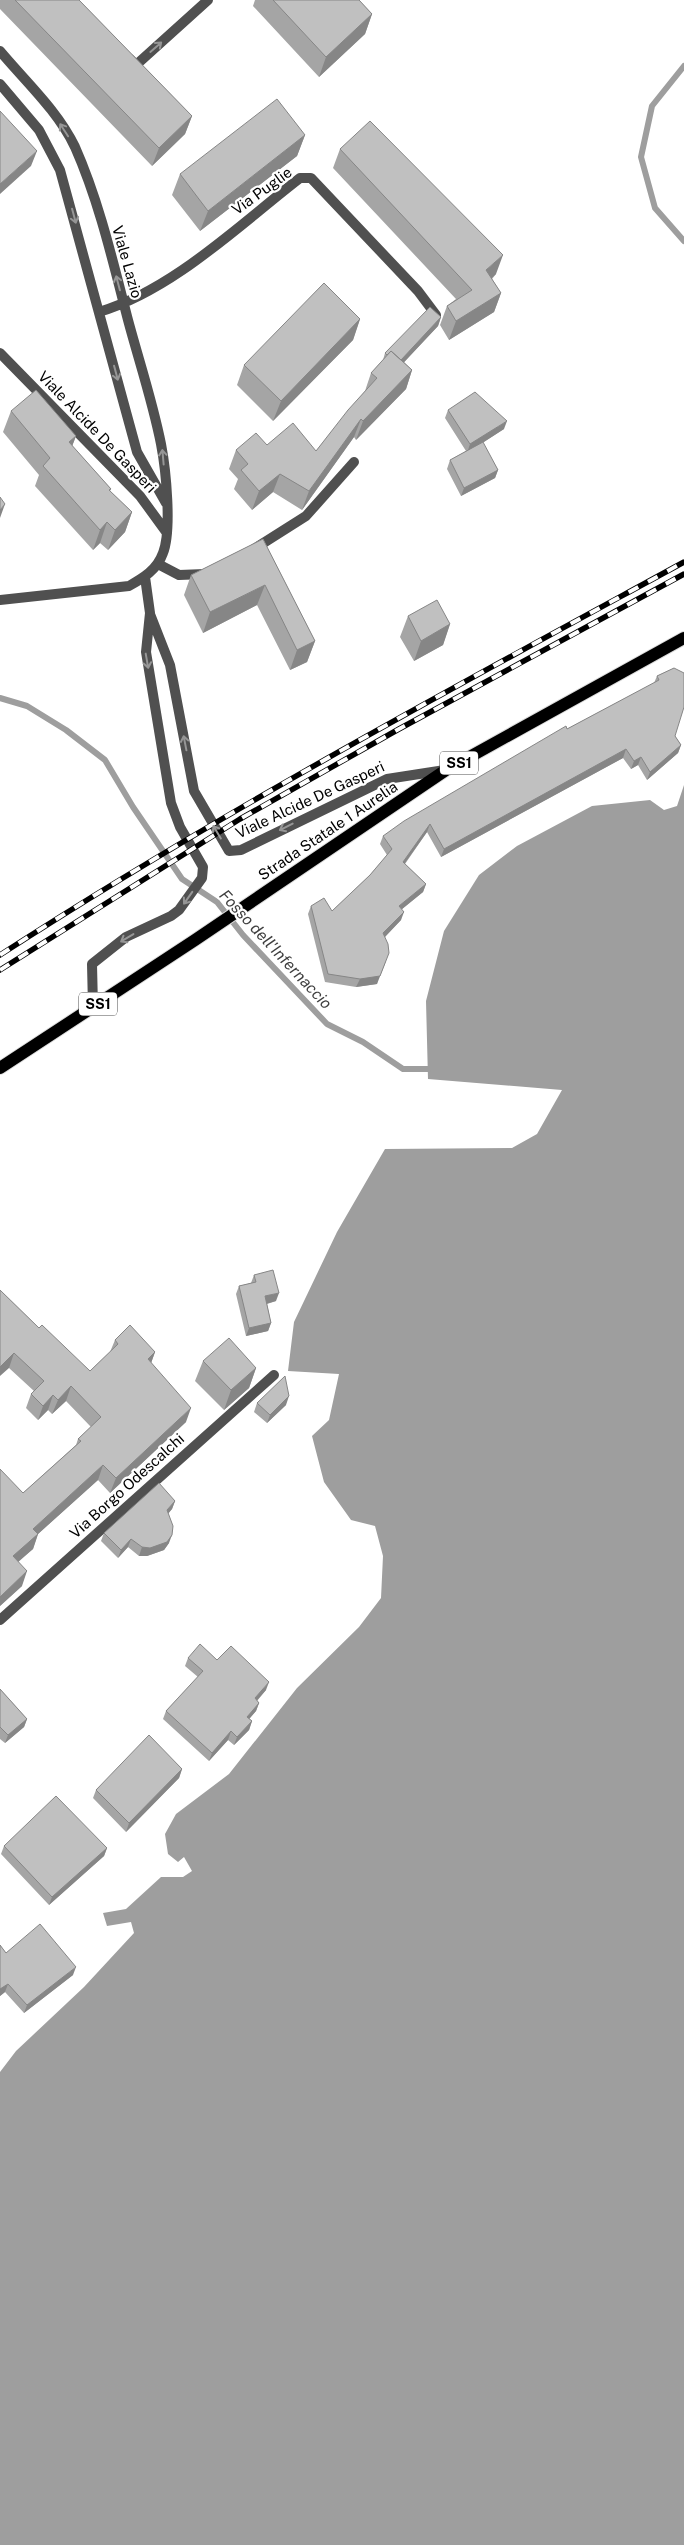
<svg xmlns="http://www.w3.org/2000/svg" width="684" height="2545" font-family="'Public Sans',sans-serif">
  <style>
    .water { fill: #9e9e9e }
    .lines { fill: none; stroke-linecap: round; stroke-linejoin: round }
    .stream { stroke: #9e9e9e; stroke-width: 6 }
    .primary-casing { stroke: #dbdbdb; stroke-width: 14 }
    .street { stroke: #505050; stroke-width: 10 }
    .primary { stroke: #000; stroke-width: 12 }
    .rail-casing { stroke: #000; stroke-width: 5.5 }
    .rail { stroke: #fff; stroke-width: 4; stroke-dasharray: 11; stroke-linecap: butt }
    .wall { fill: #a5a5a5 }
    .shaded-wall { fill: #868686 }
    .building { fill: #c0c0c0; stroke: #868686 }
    .oneway { stroke: #969696 }
    .labels { text-anchor: middle; stroke-width: 4.5; stroke-linejoin: round; paint-order: stroke }
    .shield { fill: #fff; stroke: #4c4c4c; stroke-width: 1 }
    .shield-label { font-size: 14px; font-weight: bold; fill: #000 }
    .street-label { font-size: 15px; fill: #000; stroke: #fff }
    .water-label { font-size: 16px; font-style: italic; fill: #3f3f3f; stroke: #fff }
  </style>
  <rect width="100%" height="100%" fill="#fff"/>
  <path class="water" d="M684 785V2545H0V2072L16 2051 84 1987 134 1933 131 1922 107 1926 103 1913 126 1909 161 1877H183L192 1871 184 1857 178 1862 168 1854 165 1834 176 1814 229 1774 297 1688 359 1627 381 1598 383 1556 375 1526 351 1520 324 1482 312 1436 329 1420 339 1374 288 1371 294 1322 337 1232 385 1149 512 1148 537 1134 562 1090 428 1079 426 1001 444 931 479 875 517 846 592 806 650 800 664 810 677 806Z"/>
  <g class="lines">
    <path class="stream" d="M684 66 652 106 641 157 655 208 684 241
      M0 698 27 706 66 730 105 760 133 807 182 879 217 902 243 935 327 1024 363 1042 403 1069H428"/>
    <defs>
      <path id="primary" d="M0 1068 195 940 446 770 684 638"/>
    </defs>
    <use href="#primary" class="primary-casing"/>
    <path class="street" d="M0 51C25 81 58 111 75 147 99 201 113 262 128 320 139 361 153 403 161 444 166 470 172 530 163 553 157 570 143 578 129 586L0 600
      M130 59 136 65 208 0
      M0 84 39 130 60 170 137 452 166 503
      M99 312C173 290 239 225 300 178H311L418 291 436 315
      M0 353 140 496 167 533
      M254 549 306 516 354 462
      M158 564 179 575 205 574
      M150 614 170 665 194 791 229 851 241 850 387 779 445 770
      M93 1007 92 964 126 937 171 916 179 910 202 878 203 867 180 827 171 803 146 652 150 613 145 577
      M0 1620 274 1375"/>
    <use href="#primary" class="primary"/>
    <defs>
      <path id="rail" d="M0 955C221 812 453 688 684 562
        M0 970 240 819 399 729 684 574"/>
    </defs>
    <use href="#rail" class="rail-casing"/>
    <use href="#rail" class="rail"/>
  </g>
  <path class="wall" d="M0 0H79L192 116 185 134 152 166 0 9Z
    M255 0H359L372 14 365 34 319 77 253 6Z
    M305 135 297 156 200 231 172 195 180 174Z
    M340 149 496 274 492 279 501 293 494 312 449 340 440 325 447 306 456 299 333 168Z
    M441 317 438 326 404 362 412 370 406 389 356 440 354 437 302 510 273 492 252 510 234 489 238 479 229 469 236 450 267 445 316 451 365 391 371 373 383 360 385 353Z
    M360 319 353 340 273 421 237 385 244 365Z
    M448 410 504 429 482 443 498 470 495 478 461 496 447 469 450 460 466 451 445 418Z
    M11 411 76 436 72 446 111 489 110 491 132 512 125 532 108 550 100 543 93 550 35 486 39 475 3 432Z
    M263 539 315 641 307 662 290 670 257 605 203 633 184 595 191 575Z
    M408 616 450 624 443 645 414 661 400 637Z
    M674 668 675 736 681 745 678 753 647 780 638 765 631 769 623 758 441 857 427 832 405 864 426 884 423 892 402 909 401 920 385 937 377 984 356 987 325 982 308 914 311 906 332 911 370 875 387 855 380 844 383 836 567 729 654 683 657 676Z
    M254 1275 276 1301 267 1304 271 1323 268 1331 246 1336 236 1294 239 1286 251 1283Z
    M0 1290 39 1328 90 1371 110 1352 115 1340 155 1352 151 1363 186 1422 110 1493 98 1480 38 1534 33 1549 18 1561 22 1586 0 1606 23 1493 76 1445 78 1439 91 1427 66 1401 52 1414 48 1410 38 1420 26 1408 31 1394 34 1391 9 1368Z
    M203 1361 256 1368 249 1388 224 1410 195 1381Z
    M257 1403 286 1405 267 1423 254 1412Z
    M175 1501 172 1509 168 1513 169 1543 164 1550 147 1556H139L128 1547 118 1558 101 1541 104 1533Z
    M188 1658 217 1660 266 1690 257 1701 259 1703 256 1711 249 1719 252 1721 249 1730 234 1745 228 1740 209 1761 163 1719 166 1711 198 1677 185 1666Z
    M0 1689 27 1719 24 1727 5 1743 0 1739Z
    M182 1769 179 1778 126 1832 93 1798 96 1790Z
    M4 1846 107 1848 104 1856 49 1905 1 1854Z
    M0 1945 6 1953 73 1975 24 2013 5 1992 0 1996Z"/>
  <path class="shaded-wall" d="M372 14 365 34 319 77 326 57Z
    M192 116 185 134 152 166 159 148Z
    M305 135 297 156 200 231 208 211Z
    M37 151 31 166 0 194V184Z
    M503 255 496 274 479 290 486 270Z
    M501 293 494 312 449 340 456 321Z
    M441 317 438 326 394 373 397 364Z
    M360 319 353 340 273 421 281 401Z
    M412 370 406 389 356 440 363 421Z
    M361 419 354 437 302 510 309 491Z
    M507 421 504 429 467 453 470 444Z
    M76 436 68 457 69 442Z
    M498 470 495 478 461 496 464 488Z
    M280 474 273 492 252 510 259 491Z
    M5 504 0 518V510Z
    M132 512 125 532 108 550 115 530Z
    M107 522 100 543 93 550 100 530Z
    M265 585 257 605 203 633 210 612Z
    M450 624 443 645 414 661 421 641Z
    M315 641 307 662 290 670 297 650Z
    M681 745 678 753 647 780 650 772Z
    M626 749 623 758 441 857 444 849Z
    M641 757 638 765 631 769 634 761Z
    M430 824 427 832 400 870 403 862Z
    M426 884 423 892 396 914 399 906Z
    M404 912 401 920 380 942 383 933Z
    M386 961 377 984 356 987 360 979Z
    M279 1293 276 1301 262 1305 265 1296Z
    M271 1323 268 1331 246 1336 249 1328Z
    M155 1352 150 1366 148 1359Z
    M14 1353 9 1368 0 1376V1367Z
    M256 1368 249 1388 224 1410 231 1390Z
    M71 1386 66 1401 52 1414 58 1400Z
    M53 1395 48 1410 38 1420 43 1406Z
    M289 1396 286 1405 267 1423 270 1415Z
    M191 1408 186 1422 110 1493 116 1478Z
    M103 1465 98 1480 38 1534 33 1549 8 1571 13 1556 33 1529Z
    M175 1501 172 1509 164 1519 167 1510Z
    M172 1535 169 1543 164 1550 147 1556H139L142 1547Z
    M131 1539 128 1547 118 1558 121 1550Z
    M27 1571 22 1586 0 1606V1597Z
    M269 1682 266 1690 252 1706 255 1698Z
    M259 1703 256 1711 244 1725 247 1717Z
    M27 1719 24 1727 5 1743 8 1735Z
    M252 1721 249 1730 234 1745 237 1737Z
    M231 1731 228 1740 209 1761 212 1753Z
    M182 1769 179 1778 126 1832 129 1823Z
    M107 1848 104 1856 49 1905 52 1897Z
    M76 1967 73 1975 24 2013 27 2005Z
    M8 1984 5 1992 0 1996V1989Z"/>
  <path class="building" d="M15 0H79L192 116 159 148Z
    M273 0H359L372 14 326 57Z
    M277 99 305 135 208 211 180 174Z
    M0 111 37 151 0 184Z
    M370 121 503 255 486 270 501 293 456 321 447 306 472 290 340 149Z
    M324 283 360 319 281 401 244 365Z
    M430 307 441 317 401 360 391 351 387 355 385 353Z
    M391 351 412 370 363 421 361 419 309 491 280 474 259 491 241 470 248 464 236 450 256 433 267 445 293 423 316 451 348 410 377 378 371 373Z
    M36 390 76 436 69 442 111 489 109 490 132 512 115 530 107 522 100 530 43 466 50 458 11 411Z
    M475 392 507 421 470 444 448 410Z
    M483 442 498 470 464 488 450 460Z
    M0 497 5 504 0 510Z
    M263 539 315 641 297 650 265 585 210 612 191 575Z
    M437 600 450 624 421 641 408 616Z
    M674 668 684 673V707L675 736 681 745 650 772 641 757 634 761 626 749 444 849 430 824 403 862 426 884 399 906 404 912 383 933 388 944 389 953 380 976 360 979 328 974 311 906 324 898 332 911 370 875 392 849 383 836 404 821 566 726 567 729 659 680 657 676Z
    M273 1270 279 1293 265 1296 271 1323 249 1328 239 1286 256 1282 254 1275Z
    M0 1290 39 1328 42 1325 90 1371 118 1344 115 1340 130 1325 155 1352 148 1359 191 1408 116 1478 103 1465 33 1529 38 1534 13 1556 27 1571 0 1597V1469L23 1493 81 1441 78 1439 101 1417 71 1386 58 1400 53 1395 43 1406 31 1394 44 1381 14 1353 0 1367Z
    M229 1338 256 1368 231 1390 203 1361Z
    M285 1376 289 1396 270 1415 257 1403Z
    M159 1483 175 1501 167 1510 173 1526 172 1535 167 1542 150 1548 142 1547 131 1539 121 1550 104 1533Z
    M200 1644 217 1660 231 1646 269 1682 255 1698 259 1703 247 1717 252 1721 237 1737 231 1731 212 1753 166 1711 203 1671 188 1658Z
    M0 1689 27 1719 8 1735 0 1727Z
    M149 1735 182 1769 129 1823 96 1790Z
    M56 1796 107 1848 52 1897 4 1846Z
    M40 1924 76 1967 27 2005 8 1984 0 1989V1945L6 1953Z"/>
  <defs><path id="oneway-shaft" d="M-6 0H5M1.5-3L5.5 0L1.5 3" fill="none" stroke-width="1.6" stroke-linecap="round" stroke-linejoin="round" transform="scale(1.25)"/></defs>
  <g class="oneway">
    <use href="#oneway-shaft" transform="translate(156 47) rotate(-41)"/>
    <use href="#oneway-shaft" transform="translate(64 130) rotate(-123)"/>
    <use href="#oneway-shaft" transform="translate(74 216) rotate(75)"/>
    <use href="#oneway-shaft" transform="translate(118 283) rotate(-105)"/>
    <use href="#oneway-shaft" transform="translate(116 373) rotate(75)"/>
    <use href="#oneway-shaft" transform="translate(163 457) rotate(-95)"/>
    <use href="#oneway-shaft" transform="translate(147 661) rotate(80)"/>
    <use href="#oneway-shaft" transform="translate(185 743) rotate(-101)"/>
    <use href="#oneway-shaft" transform="translate(286 827) rotate(153)"/>
    <use href="#oneway-shaft" transform="translate(217 832) rotate(-121)"/>
    <use href="#oneway-shaft" transform="translate(188 898) rotate(125)"/>
    <use href="#oneway-shaft" transform="translate(127 938) rotate(149)"/>
  </g>
  <g class="labels">
    <g class="shield">
      <rect x="440" y="751.5" width="38" height="23" rx="4"/>
      <rect x="79" y="992.5" width="38" height="23" rx="4"/>
    </g>
    <g class="shield-label">
      <text x="459" y="768">SS1</text>
      <text x="98" y="1009">SS1</text>
    </g>
    <g class="street-label">
      <text transform="translate(262 191) rotate(-36)" y="5">Via Puglie</text>
      <text transform="translate(127 262) rotate(74)" y="5">Viale Lazio</text>
      <text transform="translate(97 432) rotate(46)" y="5">Viale Alcide De Gasperi</text>
      <text transform="translate(310 800) rotate(-25)" y="5">Viale Alcide De Gasperi</text>
      <text transform="translate(328 831) rotate(-34)" y="5">Strada Statale 1 Aurelia</text>
      <text transform="translate(127 1486) rotate(-42)" y="5">Via Borgo Odescalchi</text>
    </g>
    <g class="water-label">
      <text transform="translate(276 949) rotate(47)" y="6">Fosso dell'Infernaccio</text>
    </g>
  </g>
</svg>
